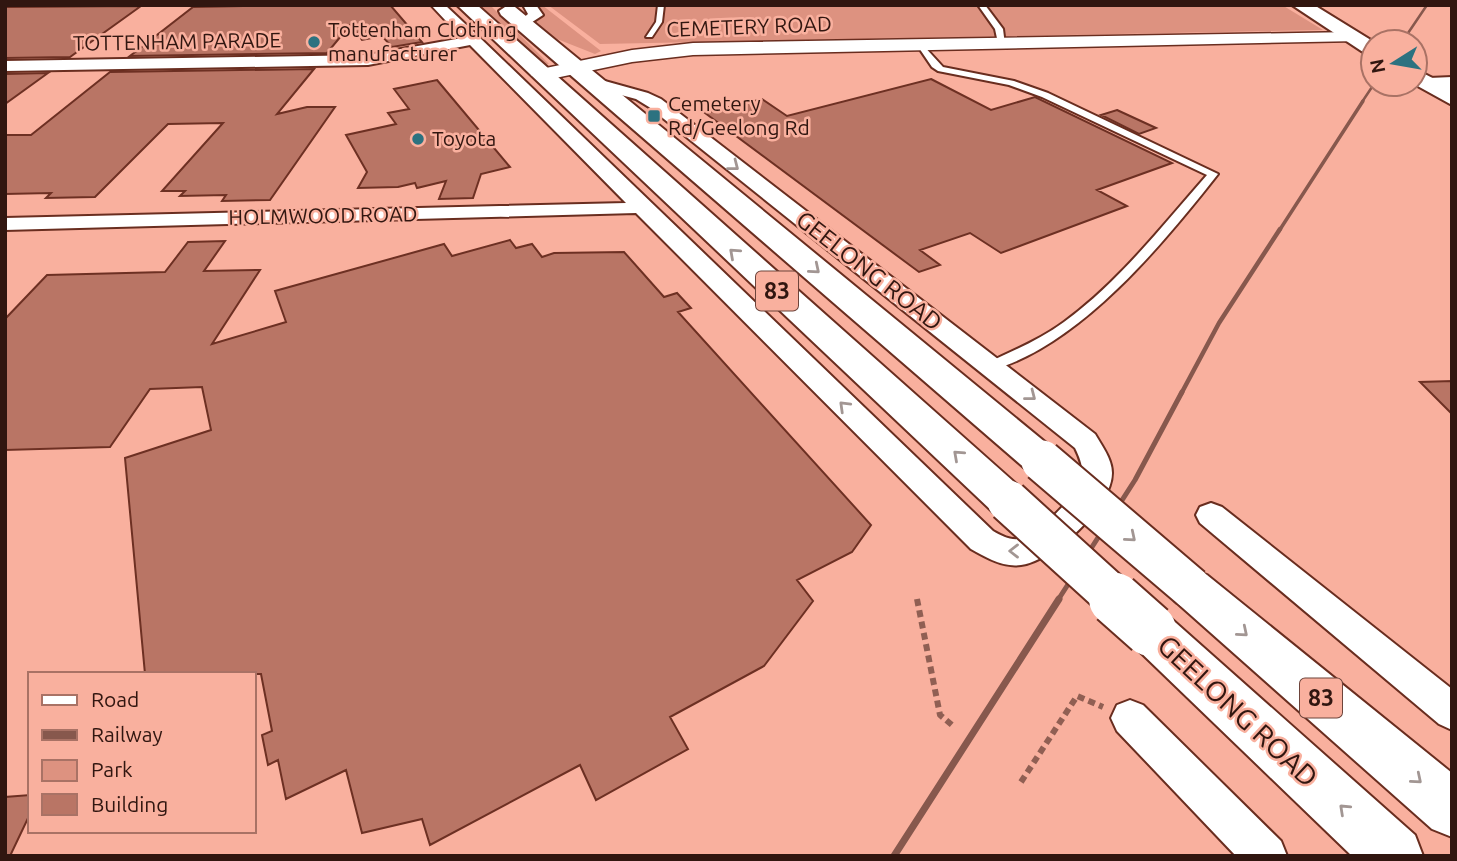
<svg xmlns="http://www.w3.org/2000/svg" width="1457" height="861" font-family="Ubuntu,sans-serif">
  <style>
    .green { fill: #dd9280 }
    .building { fill: #b97565; stroke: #6d3023; stroke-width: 2 }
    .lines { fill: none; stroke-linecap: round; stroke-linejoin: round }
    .service-casing { stroke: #692d1f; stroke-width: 4 }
    .minor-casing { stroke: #692d1f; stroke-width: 4 }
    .tertiary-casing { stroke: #692d1f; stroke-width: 3 }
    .secondary-casing { stroke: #692d1f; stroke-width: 4 }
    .trunk-casing { stroke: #692d1f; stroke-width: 4 }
    .path { stroke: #905f53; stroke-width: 6; stroke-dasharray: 7 4.5; stroke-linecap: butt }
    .service { fill: #fff; fill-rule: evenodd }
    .minor { fill: #fff; fill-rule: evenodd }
    .tertiary { fill: #fff; fill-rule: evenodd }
    .secondary { fill: #fff; fill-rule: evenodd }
    .trunk { fill: #fff; fill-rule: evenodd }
    .rail-far4 { stroke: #87584d; stroke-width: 2.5 }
    .rail-far3 { stroke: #87584d; stroke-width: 3.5 }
    .rail-far2 { stroke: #87584d; stroke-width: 4.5 }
    .rail-far1 { stroke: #87584d; stroke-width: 5 }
    .rail { stroke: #87584d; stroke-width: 7 }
    .trunk-bridge-far1-casing { stroke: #692d1f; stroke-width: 45; stroke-linecap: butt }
    .trunk-bridge-casing { stroke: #692d1f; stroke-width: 56; stroke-linecap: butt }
    .trunk-bridge-far1 { stroke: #fff; stroke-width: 41 }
    .trunk-bridge { stroke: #fff; stroke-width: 52 }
    .oneway { stroke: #a29693 }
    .poi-dot { fill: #2c7280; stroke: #f9b09e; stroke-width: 2.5 }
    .labels { text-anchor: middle; stroke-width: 5; stroke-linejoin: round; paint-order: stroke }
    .far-street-label { font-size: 21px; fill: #311610; stroke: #f9b09e }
    .far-poi-label { font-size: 21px; fill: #311610; stroke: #f9b09e; text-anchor: start }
    .shield { fill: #f9b09e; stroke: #6d443b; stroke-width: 2 }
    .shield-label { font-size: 23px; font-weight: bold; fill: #311610 }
    .street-label { font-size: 24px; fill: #311610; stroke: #f9b09e }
    .near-street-label { font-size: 28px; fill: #311610; stroke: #f9b09e }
  </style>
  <rect width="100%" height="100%" fill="#f9b09e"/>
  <path class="green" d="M477 5H490L549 64 543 65Z
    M537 5H542L601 51 595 54 557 39 535 23 543 12Z
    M548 5H1282L1323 30 600 44Z"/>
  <path class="building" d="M304 5 391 6 422 42 392 47 382 36 362 40 351 24 327 53 130 56 193 7Z
    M141 6 70 57 5 58V7Z
    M314 69 277 114 307 107H335L270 200 222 201 226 195 180 196 185 191H162L223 123 168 124 95 197 46 198 51 193 5 194V135H31L110 72Z
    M48 73 5 104V74Z
    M931 79 991 110 1035 97 1172 163 1097 190 1127 206 1001 253 970 233 920 250 940 265 919 272 705 113 762 99 787 116Z
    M437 80 510 167 481 174 473 198 439 199 446 181 417 188 415 183 398 187 358 188 367 172 346 135 396 124 388 113 409 109 394 89Z
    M1117 110 1156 128 1139 134 1101 115Z
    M510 240 516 248 532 244 542 257 554 253 624 252 664 297 677 293 691 308 678 312 871 525 852 552 797 580 813 601 764 666 670 717 688 749 596 800 580 765 430 845 422 819 362 833 346 770 286 799 278 760 268 765 262 735 272 731 261 674H145L125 458 211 430 202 387 150 389 110 447 5 450V319L47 275 165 272 188 242 225 241 204 271 260 270 212 344 286 322 275 291 444 244 452 256Z
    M1452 381V414L1420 382Z
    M30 795V814L10 856H5V797Z"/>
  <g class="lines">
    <defs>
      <path id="service" d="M658 5H664L662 22 652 37H646L656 22Z
        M978 5H985L1003 29 1005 45 998 43 995 29Z
        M921 43 943 67 1014 81 1048 93 1218 174C1163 244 1080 345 992 370L987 369 986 366 987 363C1013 351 1041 339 1064 322 1119 282 1162 226 1207 175L1042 97 1009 85 938 71 932 67 917 45Z"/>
      <path id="minor" d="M431 5H445L479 37 993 531C1002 536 1009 540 1019 539 1035 538 1077 495 1082 480 1084 468 1080 458 1075 448L649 107 636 99 588 86 586 83 588 80 594 78 648 93 661 99 1095 434C1102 446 1112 459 1112 473 1112 507 1053 561 1021 565 1004 568 985 557 971 549L636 213 5 230V218L626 203 470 45 368 65 5 71V61L368 55 462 38Z
        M523 5H536L543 15 523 28 516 24 528 14Z
        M1452 77V87L1429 88 1421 83 1429 78Z
        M1211 503 1222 507 1452 689V730L1439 724 1200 523 1196 515 1200 507Z
        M1130 700 1143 705 1281 841 1287 856H1236L1117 731 1111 718 1117 705Z"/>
      <path id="tertiary" d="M1353 32 1362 37 1359 41 693 55 632 62 541 81 531 75 541 69 632 50 693 43Z"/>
      <path id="secondary" d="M1292 5H1314L1374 42 1373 56 1366 54Z
        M1415 69 1452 88V105L1414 84Z"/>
      <path id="trunk" d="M457 5H477L1023 490 1029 501 1023 512 1008 517 993 512Z
        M508 5 515 7 1056 451 1062 461 1056 471 1042 475 1028 471 501 15 499 11Z
        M1191 569 1207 575 1452 773V837L1432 829 1175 601 1168 588 1175 575Z
        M1150 609 1167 615 1415 835 1423 856H1352L1133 645 1126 630 1133 615Z"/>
    </defs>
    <use href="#service" class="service-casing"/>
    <use href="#minor" class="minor-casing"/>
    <use href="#tertiary" class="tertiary-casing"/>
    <use href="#secondary" class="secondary-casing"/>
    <use href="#trunk" class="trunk-casing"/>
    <path class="path" d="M917 599 940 715 952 725
      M1021 782 1077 696 1103 707"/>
    <use href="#service" class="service"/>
    <use href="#minor" class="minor"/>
    <use href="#tertiary" class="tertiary"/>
    <use href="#secondary" class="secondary"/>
    <use href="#trunk" class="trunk"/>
    <path class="rail-far4" d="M1402 42 1427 5
      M1362 102 1374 84"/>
    <path class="rail-far3" d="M1279 231 1363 101"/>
    <path class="rail-far2" d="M1181 394 1219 323 1280 229"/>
    <path class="rail-far1" d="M1058 600 1135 480 1182 392"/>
    <path class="rail" d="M894 856 1059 599"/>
    <defs>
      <path id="trunk-bridge-far1" d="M1042 461 1191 588
        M1008 501 1117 600"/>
      <path id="trunk-bridge" d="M1115 599 1150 630"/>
    </defs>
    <use href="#trunk-bridge-far1" class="trunk-bridge-far1-casing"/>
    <use href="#trunk-bridge" class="trunk-bridge-casing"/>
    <use href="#trunk-bridge-far1" class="trunk-bridge-far1"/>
    <use href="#trunk-bridge" class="trunk-bridge"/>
  </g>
  <defs><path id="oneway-chevron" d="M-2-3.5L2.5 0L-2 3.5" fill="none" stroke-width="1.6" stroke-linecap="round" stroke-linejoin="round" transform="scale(1.75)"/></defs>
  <g class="oneway">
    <use href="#oneway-chevron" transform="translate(734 166) rotate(38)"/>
    <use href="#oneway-chevron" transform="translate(734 253) rotate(-138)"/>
    <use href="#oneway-chevron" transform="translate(815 269) rotate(40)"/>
    <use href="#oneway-chevron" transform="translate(1031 396) rotate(38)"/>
    <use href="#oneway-chevron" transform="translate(844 406) rotate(-136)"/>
    <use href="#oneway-chevron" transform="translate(958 455) rotate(-138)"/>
    <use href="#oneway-chevron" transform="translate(1131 537) rotate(40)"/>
    <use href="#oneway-chevron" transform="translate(1014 551) rotate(180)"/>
    <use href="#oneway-chevron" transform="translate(1243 632) rotate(40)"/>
    <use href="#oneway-chevron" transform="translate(1417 779) rotate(40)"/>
    <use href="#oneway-chevron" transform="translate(1344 809) rotate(-137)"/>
  </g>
  <g class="poi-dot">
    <circle cx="314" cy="42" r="7"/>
    <rect x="647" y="109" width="14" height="14" rx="3.5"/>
    <circle cx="418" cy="139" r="7"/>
  </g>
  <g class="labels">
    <g class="far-street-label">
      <text transform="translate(749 27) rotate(-2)" y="7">CEMETERY ROAD</text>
      <text transform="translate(177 42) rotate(-1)" y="7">TOTTENHAM PARADE</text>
      <text transform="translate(323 216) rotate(-1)" y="7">HOLMWOOD ROAD</text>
    </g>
    <g class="far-poi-label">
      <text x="328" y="37">Tottenham Clothing<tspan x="328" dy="24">manufacturer</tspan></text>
      <text x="668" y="111">Cemetery<tspan x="668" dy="24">Rd/Geelong Rd</tspan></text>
      <text x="432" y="146">Toyota</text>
    </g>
    <g class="shield">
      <rect x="756" y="271.5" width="42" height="39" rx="5"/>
      <rect x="1300" y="678.5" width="42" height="39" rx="5"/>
    </g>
    <g class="shield-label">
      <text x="777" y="299">83</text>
      <text x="1321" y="706">83</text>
    </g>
    <g class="street-label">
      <text transform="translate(869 271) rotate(38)" y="8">GEELONG ROAD</text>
    </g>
    <g class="near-street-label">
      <text transform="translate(1238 711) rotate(43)" y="10">GEELONG ROAD</text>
    </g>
  </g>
  <rect width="1457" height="861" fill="none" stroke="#311610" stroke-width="14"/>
  <rect x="28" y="672" width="228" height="161" fill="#f9b09e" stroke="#a97265" stroke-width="2"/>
  <rect x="42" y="695" width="35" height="10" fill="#ffffff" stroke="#a97265" stroke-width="2"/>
  <text x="91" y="707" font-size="21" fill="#311610">Road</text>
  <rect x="42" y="730" width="35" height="10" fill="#87584d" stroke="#a97265" stroke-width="2"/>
  <text x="91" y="742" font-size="21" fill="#311610">Railway</text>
  <rect x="42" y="760" width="35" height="21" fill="#dd9280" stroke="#a97265" stroke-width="2"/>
  <text x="91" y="777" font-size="21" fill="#311610">Park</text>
  <rect x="42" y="794" width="35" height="21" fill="#b97565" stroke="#a97265" stroke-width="2"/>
  <text x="91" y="812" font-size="21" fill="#311610">Building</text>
  <g transform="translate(1394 63) rotate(259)"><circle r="33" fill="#f9b09e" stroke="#a97265" stroke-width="2"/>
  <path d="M0-5L12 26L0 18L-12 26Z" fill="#2c7280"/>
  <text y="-10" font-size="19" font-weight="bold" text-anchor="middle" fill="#311610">N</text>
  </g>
</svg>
